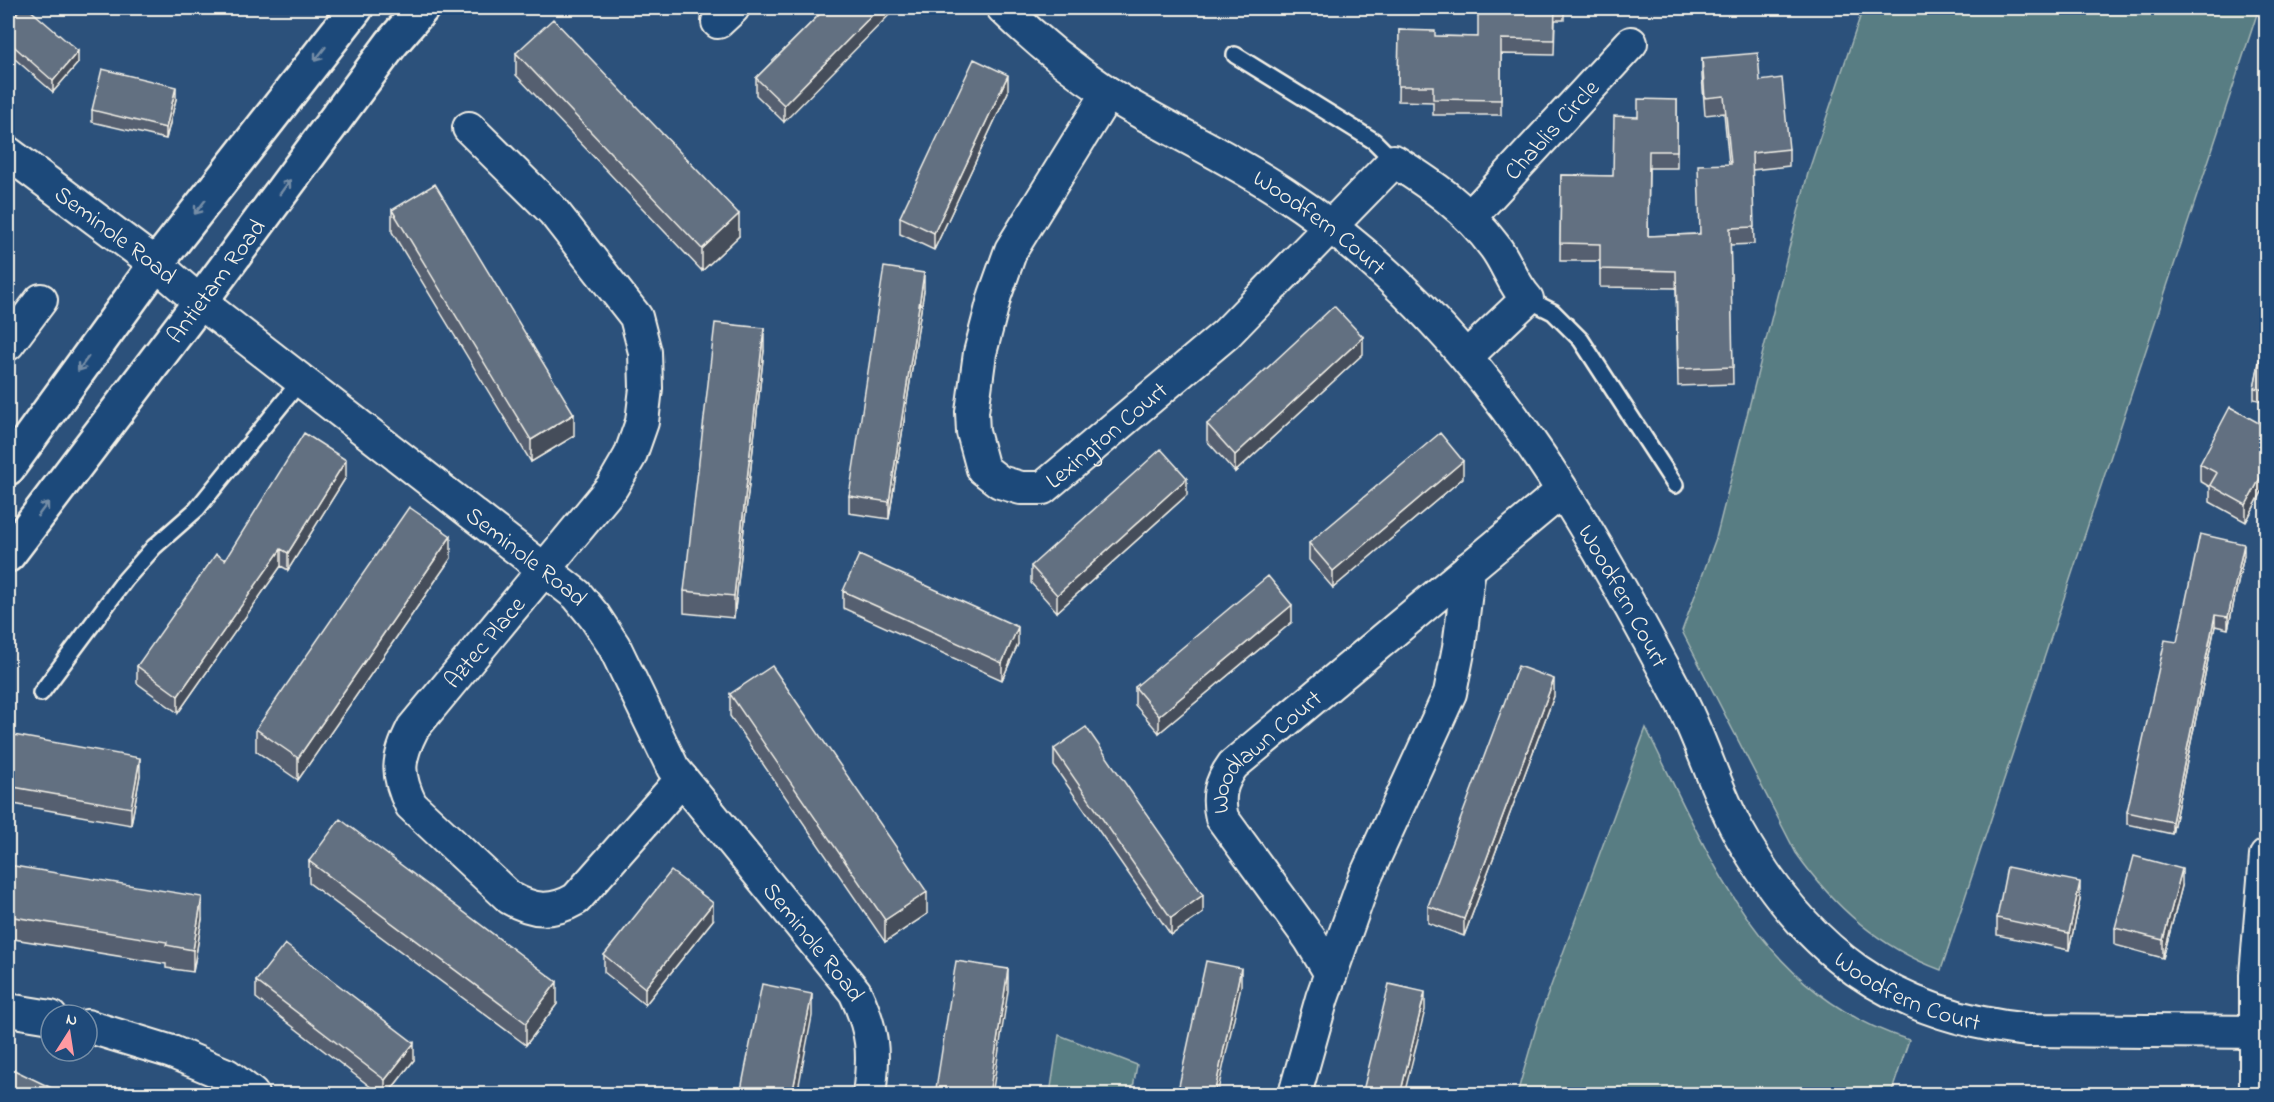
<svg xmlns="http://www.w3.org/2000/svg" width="2274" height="1102" font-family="'Indie Flower',sans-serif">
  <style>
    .green { fill: #587d83; stroke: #a6b7b6; stroke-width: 1.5 }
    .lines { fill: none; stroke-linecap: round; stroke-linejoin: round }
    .service-casing { stroke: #f4f1e8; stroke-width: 20 }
    .minor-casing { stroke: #f4f1e8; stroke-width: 36 }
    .tertiary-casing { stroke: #f4f1e8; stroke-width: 38 }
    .service { stroke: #1f4a7a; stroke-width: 15 }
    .minor { stroke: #1f4a7a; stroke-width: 32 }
    .tertiary { stroke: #1f4a7a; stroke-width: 33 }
    .wall { fill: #545f6f; stroke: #f4f1e8; stroke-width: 1.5 }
    .shaded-wall { fill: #454e5a; stroke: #f4f1e8; stroke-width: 1.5 }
    .building { fill: #626f81; stroke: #f4f1e8; stroke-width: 1.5 }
    .oneway { stroke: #748da6 }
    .labels { text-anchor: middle; stroke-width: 4.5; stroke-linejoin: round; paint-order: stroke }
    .street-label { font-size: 24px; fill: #f4f1e8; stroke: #1f4a7a }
  </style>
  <rect width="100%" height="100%" fill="#2c517b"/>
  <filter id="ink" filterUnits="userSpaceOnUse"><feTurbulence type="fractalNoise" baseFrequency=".0167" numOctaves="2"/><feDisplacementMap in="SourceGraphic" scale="12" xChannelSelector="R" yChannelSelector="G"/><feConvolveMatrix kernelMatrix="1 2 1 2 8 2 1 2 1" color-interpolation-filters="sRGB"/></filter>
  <g filter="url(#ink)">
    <path class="green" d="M1863 8H2259L1941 970C1879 947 1834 907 1796 853L1682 631 1716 538 1808 173Z
      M1646 728C1710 856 1759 994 1909 1040L1891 1094H1517L1538 1021Z
      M1059 1035 1137 1065 1132 1094H1050Z"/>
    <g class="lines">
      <defs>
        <path id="service" d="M1235 55 1374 141 1394 161
          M1527 299 1553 312 1581 340 1675 485
          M41 693 125 580 154 547 197 509 302 379"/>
        <g id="minor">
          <path id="s1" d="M1003 8C1035 39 1070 68 1108 93 1166 129 1229 156 1285 194 1352 238 1412 294 1464 355 1550 456 1615 576 1677 693 1701 737 1714 787 1738 831 1805 951 1890 1016 2029 1030L2266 1032"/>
          <path d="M718 22 733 8"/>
          <path id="s2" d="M1108 93 1011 250 995 295 980 353 972 412 973 432 983 469 1000 482 1021 488H1043L1226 334 1394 161C1434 186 1467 209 1495 247 1507 263 1513 284 1527 299L1466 357"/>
          <path d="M469 128 553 211 636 317 645 352 646 388 642 422 630 456 612 487 413 728C397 759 396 774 411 805L510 898C533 911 552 913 576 899L682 779"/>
          <path id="s3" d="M8 153 156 264 200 302 577 595 595 617 614 646 673 768 855 992C873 1030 875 1053 869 1094"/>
          <path id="s4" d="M1471 216 1631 43"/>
          <path d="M8 344 41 300"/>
          <path id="s5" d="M1331 974 1310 939 1222 818C1217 797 1220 783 1233 765L1562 491"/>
          <path d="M8 1010 51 1017"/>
          <path d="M87 1026 172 1052 227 1075 252 1094"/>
          <path d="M1295 1094 1322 998 1365 878 1450 693 1459 647 1469 568"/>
          <path d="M2256 1094V975L2266 856"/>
        </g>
        <g id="tertiary">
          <path d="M8 468 156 264 356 8"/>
          <path id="s6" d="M8 555 200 302 391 44 422 8"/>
        </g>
      </defs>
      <use href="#service" class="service-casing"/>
      <use href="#minor" class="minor-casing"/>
      <use href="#tertiary" class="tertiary-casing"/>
      <use href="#service" class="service"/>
      <use href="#minor" class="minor"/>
      <use href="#tertiary" class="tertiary"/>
    </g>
    <path class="wall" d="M826 8 784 122 756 95V78Z
      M1511 8H1564V20H1555L1554 55 1501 54V115H1433V102L1398 101 1399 30 1435 36 1478 37Z
      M8 23 78 63 53 92 8 53Z
      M516 53 739 236 702 271 516 75Z
      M1702 58 1760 81 1789 149V166L1752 170 1754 244 1730 245 1733 384 1678 386 1676 288 1600 287V261H1560L1561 175 1613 176 1638 117 1677 100V168H1649L1648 236 1699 234 1729 164 1724 113 1705 115 1702 76Z
      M1008 92 934 250 900 234V217Z
      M176 99 166 139 92 122V110Z
      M392 210 574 436 531 462 392 232Z
      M924 290 889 519 849 513V496Z
      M2266 328V402L2254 399V388Z
      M764 350 734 618 684 613V591Z
      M1363 354 1235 472 1207 441V424Z
      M2266 427V484L2246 522 2210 502V487L2200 481V464Z
      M346 477 288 570 281 566 178 713 137 683V666L225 560Z
      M1463 478 1333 588 1309 560V543Z
      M1187 495 1057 612 1031 583V566Z
      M2244 555 2228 629 2215 626 2172 834 2127 824V812L2177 642Z
      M451 558 298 780 256 751V729Z
      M843 591 1018 644 1002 680 843 608Z
      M1292 622 1159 733 1135 705V687Z
      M730 694 927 914 885 942 730 716Z
      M1554 696 1464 936 1428 923V906Z
      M8 734 140 775 131 825 8 803Z
      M1054 749 1203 913 1171 935 1054 766Z
      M309 861 557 1004 526 1045 309 883Z
      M8 865 202 919 193 972 166 968V964L8 938Z
      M2182 886 2163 958 2115 945V928Z
      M2080 900 2069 950 1997 935V918Z
      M713 920 645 1005 604 972V955Z
      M256 981 414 1060 387 1095H381L256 998Z"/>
    <path class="shaded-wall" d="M879 8H896L784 122V105Z
      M78 51V63L53 92V81Z
      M1008 75V92L934 250V233Z
      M176 87V99L166 139V128Z
      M739 214V236L702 271V249Z
      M924 273V290L889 519V502Z
      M764 328V350L734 618V596Z
      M1363 337V354L1235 472V455Z
      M574 414V436L531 462V440Z
      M346 460V477L288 570V553Z
      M1463 461V478L1333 588V571Z
      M2266 467V484L2246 522V505Z
      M1187 478V495L1057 612V595Z
      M451 536V558L298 780V758Z
      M2244 544V555L2228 629V617Z
      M281 549V566L178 713V696Z
      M1292 605V622L1159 733V716Z
      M2215 615V626L2172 834V822Z
      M1018 627V644L1002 680V663Z
      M1554 679V696L1464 936V919Z
      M140 758V775L131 825V808Z
      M2182 869V886L2163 958V940Z
      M2080 882V900L2069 950V933Z
      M927 892V914L885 942V920Z
      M1203 895V913L1171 935V918Z
      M202 897V919L193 972V950Z
      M713 903V920L645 1005V988Z
      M1241 968V986L1217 1095H1214Z
      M1008 969V991L992 1095H989Z
      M557 982V1004L526 1045V1023Z
      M1425 992V1010L1404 1095H1400Z
      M812 994V1016L797 1095H792Z
      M414 1043V1060L387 1095H385V1080Z"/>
    <path class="building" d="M21 8H28L78 51 53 81 8 41V23Z
      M826 8H879L784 105 756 78Z
      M1478 8H1555L1554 40 1501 39V100L1433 99V86H1398L1399 30 1435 31V36L1478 37Z
      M553 19 739 214 702 249 516 53Z
      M1758 53 1760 81 1782 78 1789 149 1752 153 1754 227 1730 228 1733 367 1678 369 1676 271 1600 269V244L1560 243 1561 175 1613 176 1614 116 1638 117V99L1677 100V151H1649L1648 236 1700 234 1698 165 1731 164 1724 96 1705 98 1702 58Z
      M974 59 1008 75 934 233 900 217Z
      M102 69 176 87 166 128 92 110Z
      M435 184 574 414 531 440 392 210Z
      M884 267 924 273 889 502 849 496Z
      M1334 306 1363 337 1235 455 1207 424Z
      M715 323 764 328 734 596 684 591Z
      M2266 328V390L2254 388Z
      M2230 407 2266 427V467L2246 505 2210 485 2217 473 2200 464Z
      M304 433 346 460 288 553 281 549 178 696 137 666 216 554 225 560Z
      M1440 433 1463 461 1333 571 1309 543Z
      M1161 449 1187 478 1057 595 1031 566Z
      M409 507 451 536 298 758 256 729Z
      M2200 534 2244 544 2228 617 2215 615 2172 822 2127 812 2165 640 2177 642Z
      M859 555 1018 627 1002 663 843 591Z
      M1268 576 1292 605 1159 716 1135 687Z
      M772 666 927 892 885 920 730 694Z
      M1518 666 1554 679 1464 919 1428 906Z
      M1086 727 1203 895 1171 918 1054 749Z
      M8 734 140 758 131 808 8 786Z
      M340 819 557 982 526 1023 309 861Z
      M2134 856 2182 869 2163 940 2115 928Z
      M8 865 202 897 193 950 166 945 167 942 8 916Z
      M2007 867 2080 882 2069 933 1997 918Z
      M671 871 713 903 645 988 604 955Z
      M285 944 414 1043 385 1080 256 981Z
      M956 961 1008 969 989 1095H935Z
      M1206 961 1241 968 1214 1095H1177Z
      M762 984 812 994 792 1095H740Z
      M1389 984 1425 992 1400 1095H1362Z
      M10 1068 66 1095H8V1074Z"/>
    <defs><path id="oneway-shaft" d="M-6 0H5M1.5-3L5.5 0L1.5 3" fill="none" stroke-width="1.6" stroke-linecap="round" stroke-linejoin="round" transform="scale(1.5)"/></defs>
    <g class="oneway">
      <use href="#oneway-shaft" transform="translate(320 54) rotate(128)"/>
      <use href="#oneway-shaft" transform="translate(285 187) rotate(-54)"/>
      <use href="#oneway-shaft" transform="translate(200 207) rotate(128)"/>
      <use href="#oneway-shaft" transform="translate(83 364) rotate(126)"/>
      <use href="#oneway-shaft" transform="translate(43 509) rotate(-53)"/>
    </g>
  </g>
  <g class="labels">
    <g class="street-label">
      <text dy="8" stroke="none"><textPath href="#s4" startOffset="118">Chablis Circle</textPath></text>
      <text dy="8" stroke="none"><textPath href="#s1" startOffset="384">Woodfern Court</textPath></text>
      <text dy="8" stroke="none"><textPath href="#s3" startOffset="135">Seminole Road</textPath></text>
      <text dy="8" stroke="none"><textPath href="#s6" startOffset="344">Antietam Road</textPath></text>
      <text dy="8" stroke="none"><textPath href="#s2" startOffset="558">Lexington Court</textPath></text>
      <text dy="8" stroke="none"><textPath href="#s3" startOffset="657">Seminole Road</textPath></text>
      <text dy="8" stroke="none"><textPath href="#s1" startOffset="870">Woodfern Court</textPath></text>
      <text transform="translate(484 642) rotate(-50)" y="8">Aztec Place</text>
      <text dy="8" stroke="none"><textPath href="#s5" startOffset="276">Woodlawn Court</textPath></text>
      <text dy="8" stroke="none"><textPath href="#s3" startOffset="1143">Seminole Road</textPath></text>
      <text dy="8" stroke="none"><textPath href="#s1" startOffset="1372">Woodfern Court</textPath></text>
    </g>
  </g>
  <rect width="2274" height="1102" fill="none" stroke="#1f4a7a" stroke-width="30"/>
  <rect x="15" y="15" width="2244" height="1072" fill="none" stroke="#f4f1e8" stroke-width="2" filter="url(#ink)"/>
  <g transform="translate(69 1033) rotate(12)"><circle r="28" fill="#1f4a7a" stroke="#748da6" stroke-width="1.5"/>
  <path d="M0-4.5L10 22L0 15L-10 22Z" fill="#ff9aa2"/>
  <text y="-9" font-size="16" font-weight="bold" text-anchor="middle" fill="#f4f1e8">N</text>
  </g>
</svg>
